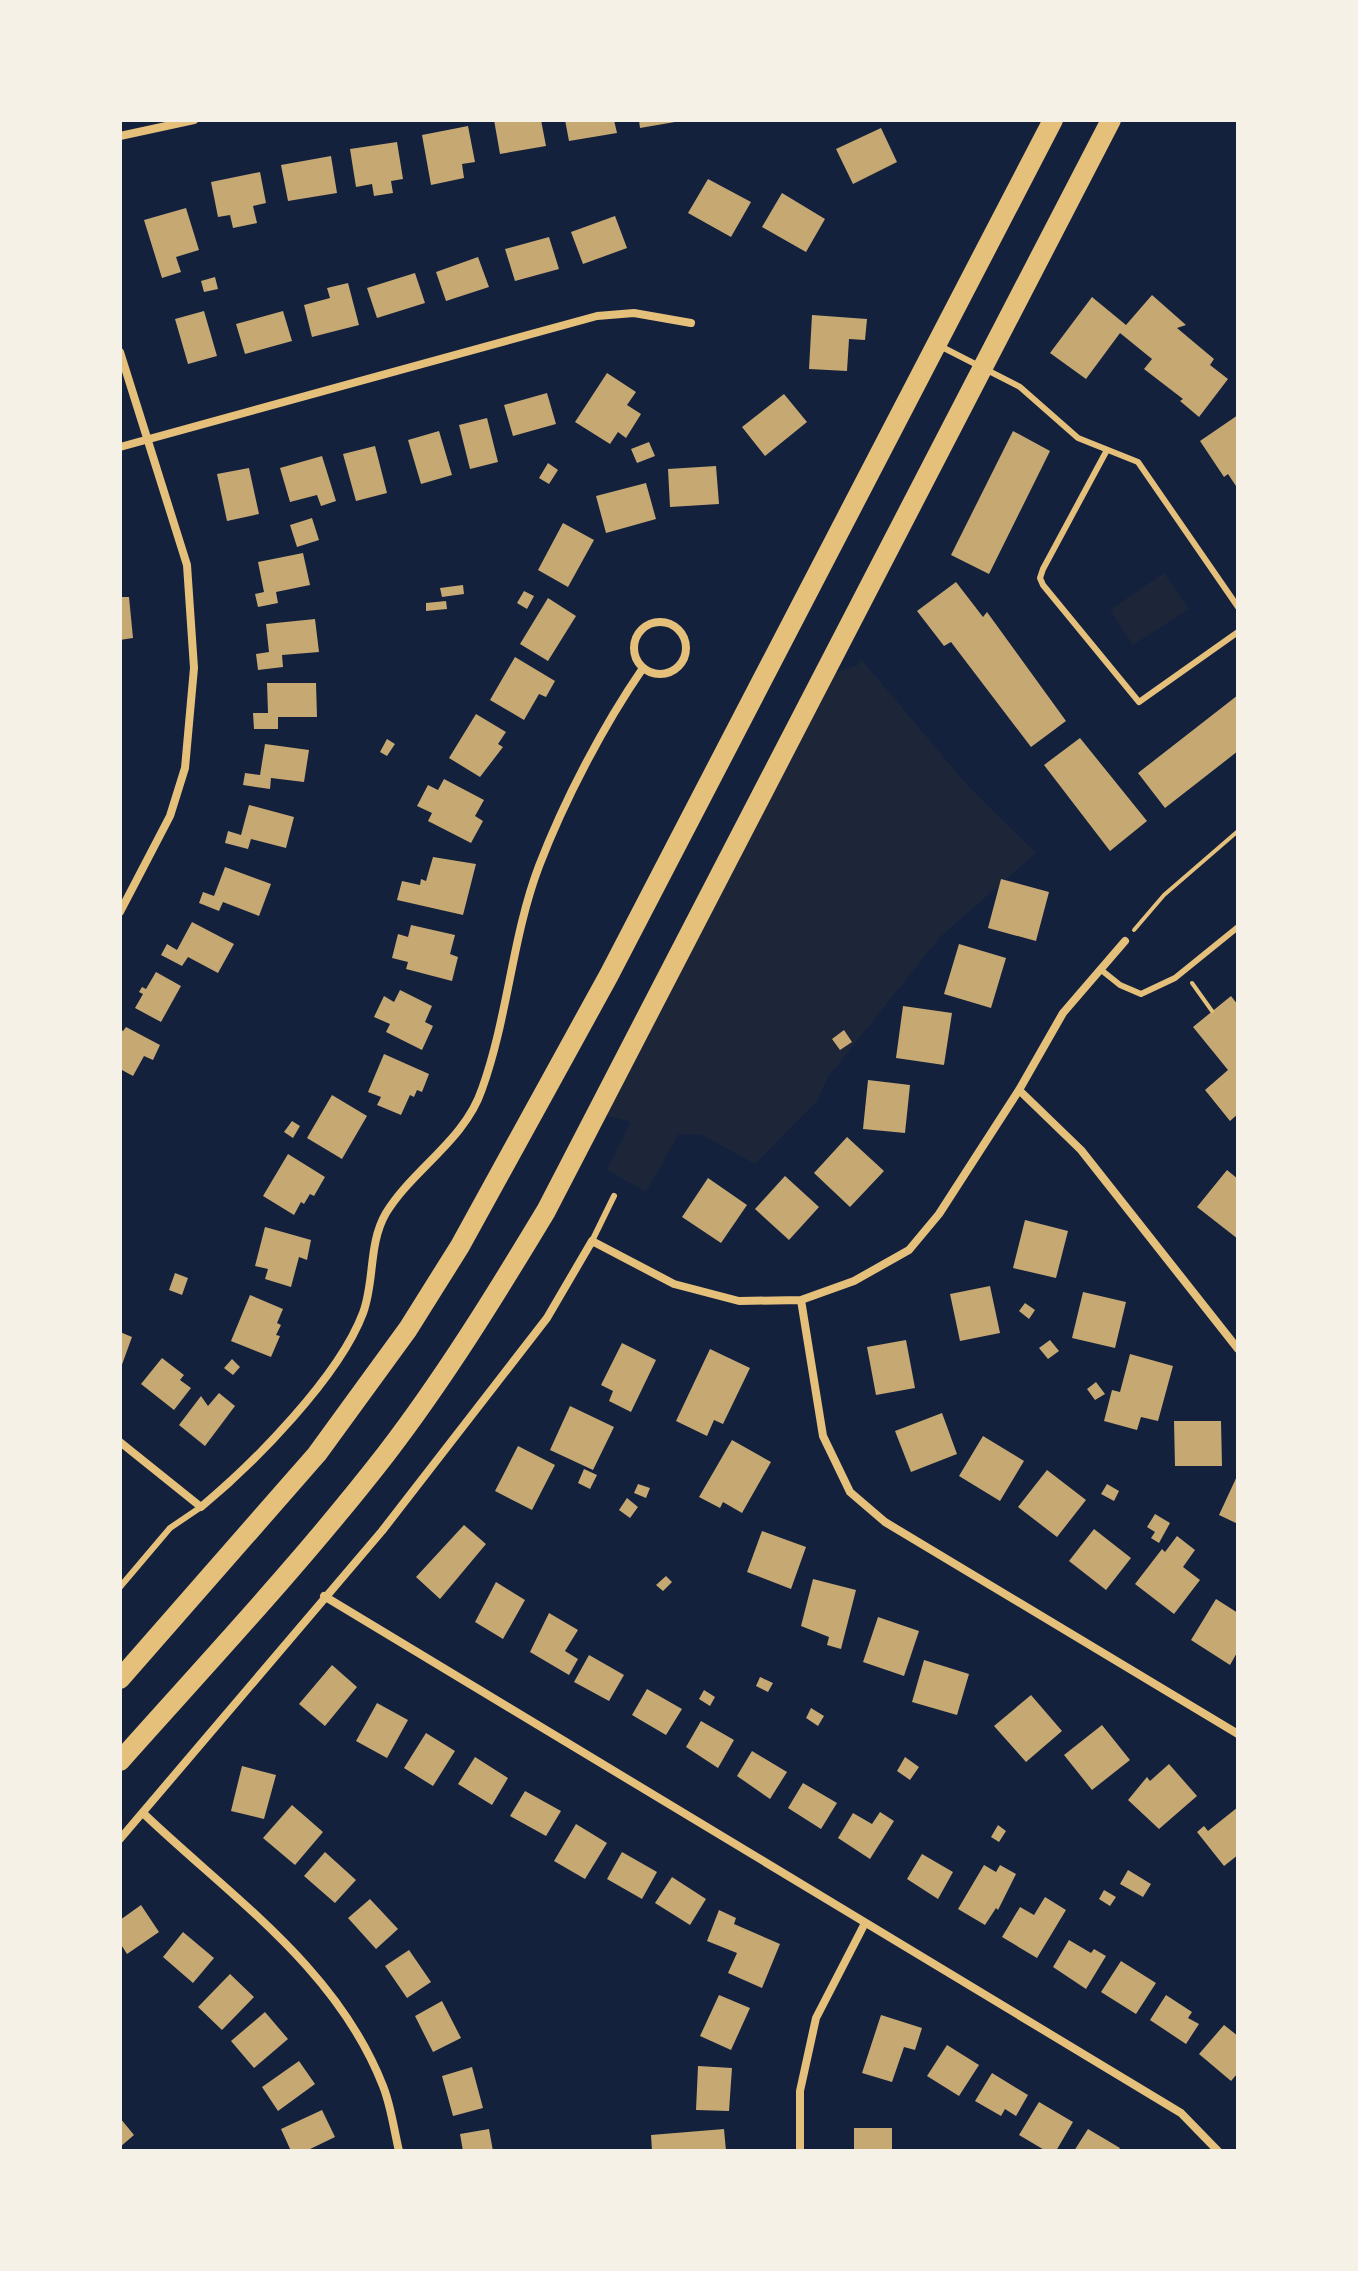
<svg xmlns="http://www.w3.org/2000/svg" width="1358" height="2271" font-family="'DM Sans',sans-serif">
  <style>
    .green { fill: #1d2539 }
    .building { fill: #c6a872 }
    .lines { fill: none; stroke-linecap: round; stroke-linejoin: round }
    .path { stroke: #e5c07b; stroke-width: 4 }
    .service { stroke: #e5c07b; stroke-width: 6 }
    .minor { stroke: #e5c07b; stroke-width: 8 }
    .primary { stroke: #e5c07b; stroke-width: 20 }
  </style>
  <rect width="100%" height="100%" fill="#14213d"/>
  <path class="green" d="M1164 573 1189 609 1133 645 1110 610Z
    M861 659 968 786 1036 853 940 937 828 1077 817 1101 755 1164 702 1135 679 1134 646 1192 607 1170 631 1122 597 1113 824 676 858 665Z"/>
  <path class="building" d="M494 120H541L546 146 500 154Z
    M565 120H614L617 133 569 141Z
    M639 120H674L675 122 640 128Z
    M468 126 475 162 462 164 464 178 431 185 422 135Z
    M881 128 897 162 853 184 836 149Z
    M397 142 403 179 391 181 393 193 374 196 372 184 356 187 350 149Z
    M331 156 337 193 288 201 281 165Z
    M260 172 266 203 253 206 257 223 233 228 230 215 218 217 211 182Z
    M708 179 751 202 731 237 688 213Z
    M782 193 825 219 806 252 762 227Z
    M186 208 199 250 176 257 181 272 162 278 144 220Z
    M615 216 627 248 583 264 571 232Z
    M549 237 559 269 515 281 505 249Z
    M478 257 489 287 446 301 436 272Z
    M415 273 425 303 377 318 367 288Z
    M215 277 218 289 204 292 201 281Z
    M348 283 359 325 312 337 304 305 330 298 327 288Z
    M1152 295 1186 325 1177 328 1214 359 1210 365 1228 379 1199 417 1180 401 1183 399 1144 369 1152 359 1120 333 1086 379 1050 353 1092 297 1126 325Z
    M204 311 217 356 188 364 175 319Z
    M283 311 292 341 245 354 236 324Z
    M812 315 867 319 865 340 849 339 847 371 809 369Z
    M607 373 636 392 627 405 641 414 626 438 618 432 610 444 575 422Z
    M547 393 556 424 513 436 504 405Z
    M784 394 807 422 765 456 742 427Z
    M1238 415V489L1228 474 1224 477 1200 441Z
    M487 418 498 462 470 469 459 425Z
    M439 431 452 475 421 484 408 440Z
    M1013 431 1050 451 989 574 951 555Z
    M649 442 655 456 637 463 631 449Z
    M375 446 387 493 356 501 343 454Z
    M322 456 336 501 321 506 317 495 290 502 280 468Z
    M548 463 558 470 549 484 539 478Z
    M716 466 719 504 670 507 668 469Z
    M249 468 259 514 227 521 217 474Z
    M646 483 656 519 606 533 596 496Z
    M312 518 319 540 297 547 290 525Z
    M563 523 594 540 568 587 538 570Z
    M303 553 310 585 276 592 278 603 258 607 255 594 264 592 258 562Z
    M956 582 983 617 987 612 1066 721 1031 747 951 642 944 646 917 611Z
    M463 585 464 594 442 597 440 588Z
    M524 591 534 596 527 609 517 603Z
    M120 597H129L133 638 120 640Z
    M548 598 576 616 548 661 520 644Z
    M446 601 447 609 426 611V603Z
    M315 619 319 652 282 655 283 667 258 670 256 654 269 652 266 624Z
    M515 657 555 681 546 697 539 694 524 720 490 700Z
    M267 683H316L317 717H278V729H254L253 713H268Z
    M1238 695V751L1165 808 1138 773Z
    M476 714 506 732 498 744 503 747 480 777 449 758Z
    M1080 738 1147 821 1110 851 1044 765Z
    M387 739 395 744 387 756 380 752Z
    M265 744 309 750 304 782 271 778 270 789 243 785 245 773 260 775Z
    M444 779 484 800 475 816 483 821 471 843 428 821 432 813 417 806 428 785 438 790Z
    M249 805 294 817 286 848 251 839 248 849 225 843 228 831 241 835Z
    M433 857 476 864 463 915 397 900 402 881 420 885 421 879 426 881Z
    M225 867 271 884 259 916 223 902 219 911 199 903 203 892 214 896Z
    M1001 879 1049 892 1036 941 988 928Z
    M192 922 234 944 218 973 188 957 182 966 161 955 167 944 177 950Z
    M411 925 455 935 450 954 458 957 452 981 406 969 408 962 392 958 398 934 408 937Z
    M959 944 1006 958 991 1008 944 994Z
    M156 972 181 986 161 1022 135 1008 143 994 139 992 142 987 146 989Z
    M400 990 432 1006 425 1022 433 1026 422 1050 386 1032 390 1024 374 1017 384 996 394 1002Z
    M1231 996 1238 1005V1114L1230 1121 1205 1090 1228 1070 1193 1027Z
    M903 1006 952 1013 944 1065 896 1058Z
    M126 1027 160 1045 153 1060 144 1056 133 1076 120 1069V1029L123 1031Z
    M844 1030 852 1042 840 1050 832 1039Z
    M384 1054 429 1074 422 1092 417 1090 414 1097 410 1095 401 1115 377 1105 381 1097 368 1092Z
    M868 1080 910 1085 905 1133 863 1129Z
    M332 1095 367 1116 342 1159 307 1138Z
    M292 1121 300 1126 293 1138 284 1132Z
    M847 1137 884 1171 850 1207 814 1173Z
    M288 1154 325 1177 314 1196 310 1194 304 1204 301 1202 294 1215 263 1196Z
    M1227 1170 1238 1179V1239L1197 1207Z
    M785 1176 819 1207 789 1240 755 1209Z
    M708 1178 747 1205 721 1243 682 1217Z
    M1025 1220 1068 1231 1056 1278 1013 1268Z
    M265 1227 311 1240 307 1260 299 1257 291 1287 265 1279 268 1269 255 1266Z
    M175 1273 188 1278 182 1295 169 1290Z
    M990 1286 1000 1333 960 1341 950 1294Z
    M1083 1292 1126 1302 1115 1348 1072 1338Z
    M250 1295 283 1309 277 1323 281 1325 276 1335 280 1336 271 1357 231 1341Z
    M1025 1303 1035 1310 1029 1319 1019 1311Z
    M120 1332 132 1337 120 1370Z
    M906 1340 915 1388 876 1395 867 1347Z
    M1050 1340 1059 1351 1048 1359 1039 1348Z
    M622 1343 656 1360 631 1412 609 1401 613 1391 601 1385Z
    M710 1349 750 1368 723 1424 714 1420 707 1436 676 1421Z
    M1130 1354 1173 1366 1158 1421 1141 1417 1137 1430 1104 1421 1112 1390 1120 1392Z
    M162 1358 184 1375 180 1380 191 1388 174 1410 141 1384Z
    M232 1359 240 1367 233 1375 224 1368Z
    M1096 1382 1105 1394 1095 1400 1087 1389Z
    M219 1393 235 1406 205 1446 179 1425 201 1396 208 1406Z
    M570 1406 614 1427 593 1470 550 1450Z
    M942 1413 957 1454 911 1472 895 1431Z
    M1174 1421H1221L1222 1466H1175Z
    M983 1436 1024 1461 1000 1501 959 1476Z
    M732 1440 771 1462 742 1513 723 1502 720 1508 699 1497Z
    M518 1446 555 1465 532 1510 495 1491Z
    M584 1469 597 1475 590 1489 578 1483Z
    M1047 1470 1086 1500 1057 1537 1018 1507Z
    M1238 1474V1524L1219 1515Z
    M638 1484 650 1488 646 1498 634 1493Z
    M1107 1484 1119 1491 1114 1501 1101 1494Z
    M627 1498 638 1507 630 1518 619 1510Z
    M1155 1514 1170 1523 1159 1543 1151 1538 1155 1532 1147 1527Z
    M464 1525 486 1544 440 1599 416 1577Z
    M1094 1529 1131 1558 1106 1590 1069 1561Z
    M762 1531 806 1547 791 1589 747 1572Z
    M1177 1536 1195 1550 1183 1567 1200 1580 1174 1614 1135 1584 1162 1549 1165 1552Z
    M666 1576 672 1582 663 1591 656 1585Z
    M813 1579 856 1590 841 1649 827 1645 829 1637 801 1626Z
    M496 1582 525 1600 503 1639 475 1622Z
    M1216 1599 1238 1613V1651L1230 1665 1191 1640Z
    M549 1613 578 1630 565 1651 578 1659 569 1675 530 1652Z
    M878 1617 919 1631 904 1676 863 1662Z
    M589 1655 624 1675 609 1701 574 1682Z
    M924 1660 969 1674 957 1715 912 1702Z
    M332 1665 357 1687 325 1726 299 1704Z
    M760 1677 773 1683 768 1692 756 1686Z
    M647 1689 682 1709 666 1735 632 1715Z
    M704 1690 715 1697 710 1706 699 1699Z
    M1031 1695 1062 1731 1026 1762 994 1726Z
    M377 1703 408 1720 387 1758 356 1741Z
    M811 1708 824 1716 818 1726 806 1718Z
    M701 1721 734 1740 718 1768 686 1747Z
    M1102 1725 1130 1760 1092 1790 1064 1755Z
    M426 1733 455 1751 433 1786 404 1768Z
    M752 1751 787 1772 770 1799 737 1776Z
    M475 1757 508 1778 492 1805 458 1784Z
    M905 1757 919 1767 910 1780 897 1771Z
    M1169 1764 1197 1796 1159 1829 1128 1800 1147 1777 1150 1781Z
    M242 1766 276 1775 264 1819 231 1811Z
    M803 1783 837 1803 821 1829 788 1808Z
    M525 1791 561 1811 546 1836 510 1816Z
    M292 1805 323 1832 295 1865 263 1838Z
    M1238 1807V1855L1224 1866 1197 1832 1204 1826 1208 1831Z
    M880 1812 894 1821 870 1859 838 1838 853 1813 872 1824Z
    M576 1824 607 1843 585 1879 554 1861Z
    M998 1825 1006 1831 999 1842 991 1837Z
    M325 1852 356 1880 335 1903 304 1876Z
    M622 1852 657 1872 642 1899 607 1879Z
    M922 1854 953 1872 938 1899 907 1879Z
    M984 1865 996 1872 1000 1865 1016 1874 998 1910 996 1908 985 1925 958 1909Z
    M1128 1870 1151 1884 1143 1897 1120 1884Z
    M672 1877 706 1899 690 1925 655 1903Z
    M1104 1890 1116 1897 1110 1906 1099 1899Z
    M1045 1897 1066 1910 1037 1958 1002 1937 1020 1907 1034 1915Z
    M370 1899 398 1929 376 1949 348 1918Z
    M141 1905 159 1932 127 1954 120 1943V1920Z
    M719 1910 736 1918 734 1924 780 1944 762 1988 728 1973 737 1953 707 1941Z
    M183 1932 214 1958 193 1983 163 1957Z
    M1069 1940 1091 1953 1094 1949 1106 1956 1086 1989 1053 1967Z
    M409 1950 431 1982 407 1998 385 1966Z
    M1121 1961 1156 1983 1136 2014 1101 1992Z
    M230 1974 254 1997 222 2030 198 2007Z
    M719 1995 750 2008 731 2050 700 2036Z
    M1166 1995 1192 2012 1188 2018 1199 2024 1186 2044 1150 2020Z
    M442 2001 461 2038 433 2052 415 2016Z
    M265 2012 288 2039 254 2068 231 2041Z
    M881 2015 922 2028 915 2050 904 2047 892 2082 862 2073Z
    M1224 2025 1238 2036V2073L1231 2081 1199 2054Z
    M947 2045 979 2065 959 2096 927 2076Z
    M299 2061 315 2084 278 2111 262 2087Z
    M698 2066 732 2068 729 2111 696 2110Z
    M472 2067 483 2108 453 2116 442 2076Z
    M992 2073 1028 2095 1016 2116 1005 2109 1001 2116 975 2101Z
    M1039 2102 1073 2122 1056 2151H1046L1019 2135Z
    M322 2110 335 2137 306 2151H291L281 2129Z
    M120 2118 134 2135 120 2147Z
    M854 2128H892V2151H854Z
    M489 2129 493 2151H463L460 2134Z
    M724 2129 726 2151H652L651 2135Z
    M1088 2129 1120 2148 1118 2151H1074Z"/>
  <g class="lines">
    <path class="path" d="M1134 930 1164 895 1238 831
      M1192 983 1212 1011"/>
    <path class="service" d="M938 345 1020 387 1078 438 1138 462 1238 607
      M1107 450 1043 569 1040 578 1043 585 1139 702 1238 632
      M1100 969 1120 985 1141 994 1175 978 1238 927
      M592 1241 614 1196
      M120 1587 170 1528 201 1507"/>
    <path class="minor" d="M120 136 194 120
      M120 352 187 565 194 668 185 768 170 816 120 912
      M120 447 597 316 634 313 691 323
      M634 648a26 26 0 1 1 52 0a26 26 0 1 1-52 0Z
      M1019 1090 1081 1150 1238 1349
      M801 1300 823 1436 850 1492 885 1522 1238 1734
      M120 1442 201 1507C254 1463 339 1377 363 1313 375 1281 368 1244 386 1213 413 1169 465 1140 482 1089 508 1017 512 937 539 866 564 801 603 726 643 668
      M324 1596 1181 2113 1218 2151
      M143 1813C231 1897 337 1968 383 2086 391 2106 394 2130 399 2151
      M120 1839 382 1531 547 1318 592 1241 674 1284 739 1301 801 1300 854 1281 909 1250 939 1214 1019 1090 1063 1013 1125 941
      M800 2151V2091L816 2018 864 1925"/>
    <path class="primary" d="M120 1679 317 1454 408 1329 460 1246 609 975 1053 120
      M120 1761C210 1660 303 1561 386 1454 445 1377 496 1294 546 1211L1111 120"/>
  </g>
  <rect width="1358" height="2271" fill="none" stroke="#f6f1e7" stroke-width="244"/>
</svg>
